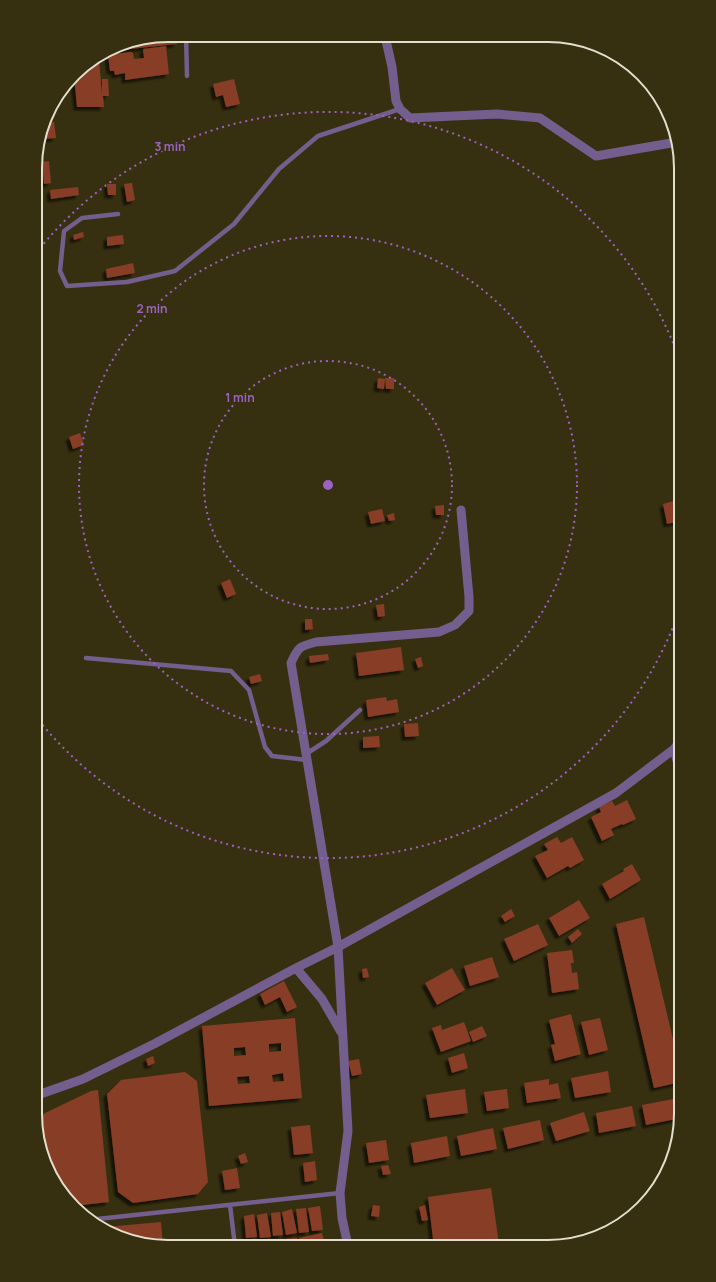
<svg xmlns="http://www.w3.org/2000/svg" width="716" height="1282" font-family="Manrope,sans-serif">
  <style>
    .building { fill: #883d25; fill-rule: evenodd; filter: url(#shadow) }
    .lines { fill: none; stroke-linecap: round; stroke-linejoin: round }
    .service { stroke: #745e8d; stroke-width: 4.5 }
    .minor { stroke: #745e8d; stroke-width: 9 }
    .ring { fill: none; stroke: #9a62c3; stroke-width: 2; stroke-dasharray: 2 4 }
    .rim { fill: none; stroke: #e3dfcd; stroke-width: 2 }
    .centre { fill: #9a62c3; stroke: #373010; stroke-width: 2 }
    .ring-label { font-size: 12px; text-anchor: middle; font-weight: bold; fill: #9a62c3; stroke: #373010; stroke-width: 4; stroke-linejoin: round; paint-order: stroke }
  </style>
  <defs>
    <filter id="shadow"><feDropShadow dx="-3.5" dy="3.5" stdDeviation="1" flood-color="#0009"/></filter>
  </defs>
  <rect width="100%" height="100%" fill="#373010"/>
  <path class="building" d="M168 35H177V44L111 51 105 59 99 60 102 94V79H108L109 96H103L104 107H77L74 76 80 68 118 45Z
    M166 46 169 74 125 80V73L115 75 114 71H110L108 55 131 52 133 53 134 59 144 58 143 49Z
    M234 79 240 104 226 107 223 95 216 97 213 84Z
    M54 122 56 138 44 139 43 128 45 123Z
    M49 161 51 183 44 184 42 162Z
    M132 183 135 200 127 202 124 184Z
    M107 184H116V195H108Z
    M78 187 79 195 51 199 50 190Z
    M83 232 84 237 74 240 73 235Z
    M123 235 124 244 107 246V237Z
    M133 263 135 273 107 278 106 269Z
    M378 378 385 379 384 389 377 388Z
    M385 378H394V389H386Z
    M80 433 84 445 73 449 69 437Z
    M681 499V521L667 524 663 504Z
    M444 505V515H436L435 506Z
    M382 509 385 521 371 524 368 512Z
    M394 513 395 520 389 521 387 515Z
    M230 579 236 594 227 598 221 583Z
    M384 604 385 616 378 617 376 605Z
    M305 619H312L313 629 305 630Z
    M401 647 404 670 359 676 356 653Z
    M328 654 329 660 310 663 309 656Z
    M421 657 423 666 418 668 415 659Z
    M260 674 262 681 251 684 249 677Z
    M386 697 387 701 397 699 399 712 368 717 366 700Z
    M418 723 419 736 405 737 404 724Z
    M379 736 380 747 363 748V737Z
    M627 800 636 819 623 825 622 824 611 829 614 835 602 841 591 817 601 812 599 807 612 801 615 806Z
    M557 837 561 843 572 837 584 860 570 868 568 866 547 878 535 856 548 850 544 844Z
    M632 864 641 880 610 899 602 884 624 871 623 869Z
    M579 900 590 918 559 936 549 918Z
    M511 909 515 916 505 922 501 916Z
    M644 917 681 1073V1082L654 1088 616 924Z
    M538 924 548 945 514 961 504 939Z
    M578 929 582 934 572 943 568 937Z
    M572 950 574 963H571L572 973 577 972 579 989 552 993 547 953Z
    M492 957 499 977 470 986 464 966Z
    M367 968 369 977 363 978 362 969Z
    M452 968 465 990 437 1005 425 983Z
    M284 981 297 1007 287 1012 280 997 265 1005 260 994Z
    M571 1014 581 1054 555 1061 551 1045 555 1044 549 1020Z
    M295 1018 302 1098 209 1106 202 1026ZM281 1043V1051L269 1052V1044ZM245 1047 246 1055 234 1056V1048ZM283 1073 284 1081 273 1082 272 1075ZM249 1076 250 1083 238 1084 237 1077Z
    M600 1018 608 1050 589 1055 581 1022Z
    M464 1022 471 1041 441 1052 432 1028 441 1025 442 1030Z
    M482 1026 487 1036 473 1042 469 1032Z
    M464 1053 468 1068 452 1073 448 1058Z
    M153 1056 155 1063 148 1066 146 1059Z
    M359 1059 362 1074 352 1076 348 1061Z
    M608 1071 611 1092 575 1098 571 1078Z
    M185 1072 197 1081 208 1182 198 1194 133 1203 118 1192 107 1094 121 1080Z
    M549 1079V1085L558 1083 561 1098 527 1103 524 1083Z
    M465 1089 468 1113 430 1118 426 1095Z
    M507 1089 509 1108 487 1111 484 1092Z
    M98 1090 109 1202 74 1206 62 1195 46 1164 41 1115 91 1091Z
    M679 1098 681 1118 646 1125 642 1105Z
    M632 1106 636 1126 599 1133 596 1113Z
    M584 1112 590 1131 556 1141 550 1123Z
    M540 1120 544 1140 508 1149 503 1128Z
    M310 1125 313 1153 294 1155 291 1127Z
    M493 1128 497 1149 461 1156 457 1136Z
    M447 1136 450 1156 414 1163 411 1143Z
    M386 1140 389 1160 369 1163 366 1143Z
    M245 1153 248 1162 241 1164 238 1156Z
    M315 1161 317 1180 305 1182 303 1163Z
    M388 1165 391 1174 383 1175 381 1166Z
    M237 1168 240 1188 225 1190 222 1171Z
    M491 1188 499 1244 479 1247H434L428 1197Z
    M373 1205 380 1206 379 1217 371 1216Z
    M425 1205 428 1220 422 1221 419 1207Z
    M320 1206 323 1230 312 1231 308 1208Z
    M306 1208 309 1232 299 1233 296 1209Z
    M292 1209 297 1233 286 1235 282 1212Z
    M280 1212 283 1235 273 1236 271 1213Z
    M267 1213 271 1237 260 1238 257 1215Z
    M254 1214 257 1237 246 1238 244 1216Z
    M161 1222 163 1246H151L106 1227Z
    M322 1233 325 1244 323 1245 324 1246H301L299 1238Z
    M297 1238 298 1246H275L274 1240Z
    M271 1241 272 1246H248V1244Z"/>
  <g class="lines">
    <path class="service" d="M186 35 187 76
      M118 214 82 218 64 231 60 271 67 286 127 282 175 271 234 224 279 169 318 136 400 109
      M86 658 231 671 249 690 265 747 272 756 307 760
      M306 754 326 741 360 710
      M230 1205 235 1246
      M88 1220 340 1193"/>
    <path class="minor" d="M385 36 392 67 396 101 400 109 410 118 497 114 540 118 596 156 677 142
      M674 749 681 740
      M296 968 322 999 341 1032
      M35 1096 83 1079 154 1044 296 968 338 947 616 793 674 749 681 776
      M348 1246 342 1218 340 1193 348 1131 338 947 291 663C298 647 300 646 316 642L439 632 455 625 469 611V597L461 510"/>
  </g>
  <g class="ring">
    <circle cx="328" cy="485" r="124"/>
    <circle cx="328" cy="485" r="249"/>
    <path d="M681 606A373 373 0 0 1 36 717M36 253A373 373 0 0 1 681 364"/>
  </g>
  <path d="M0 0H716V1282H0ZM168 42H548A126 126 0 0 1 674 168V1114A126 126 0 0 1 548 1240H168A126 126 0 0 1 42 1114V168A126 126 0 0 1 168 42Z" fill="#373010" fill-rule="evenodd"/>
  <path class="rim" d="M168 42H548A126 126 0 0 1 674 168V1114A126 126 0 0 1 548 1240H168A126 126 0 0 1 42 1114V168A126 126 0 0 1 168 42Z"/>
  <circle cx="328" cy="485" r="6" class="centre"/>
  <g class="ring-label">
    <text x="170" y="151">3 min</text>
    <text x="152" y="313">2 min</text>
    <text x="240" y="402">1 min</text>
  </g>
</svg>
